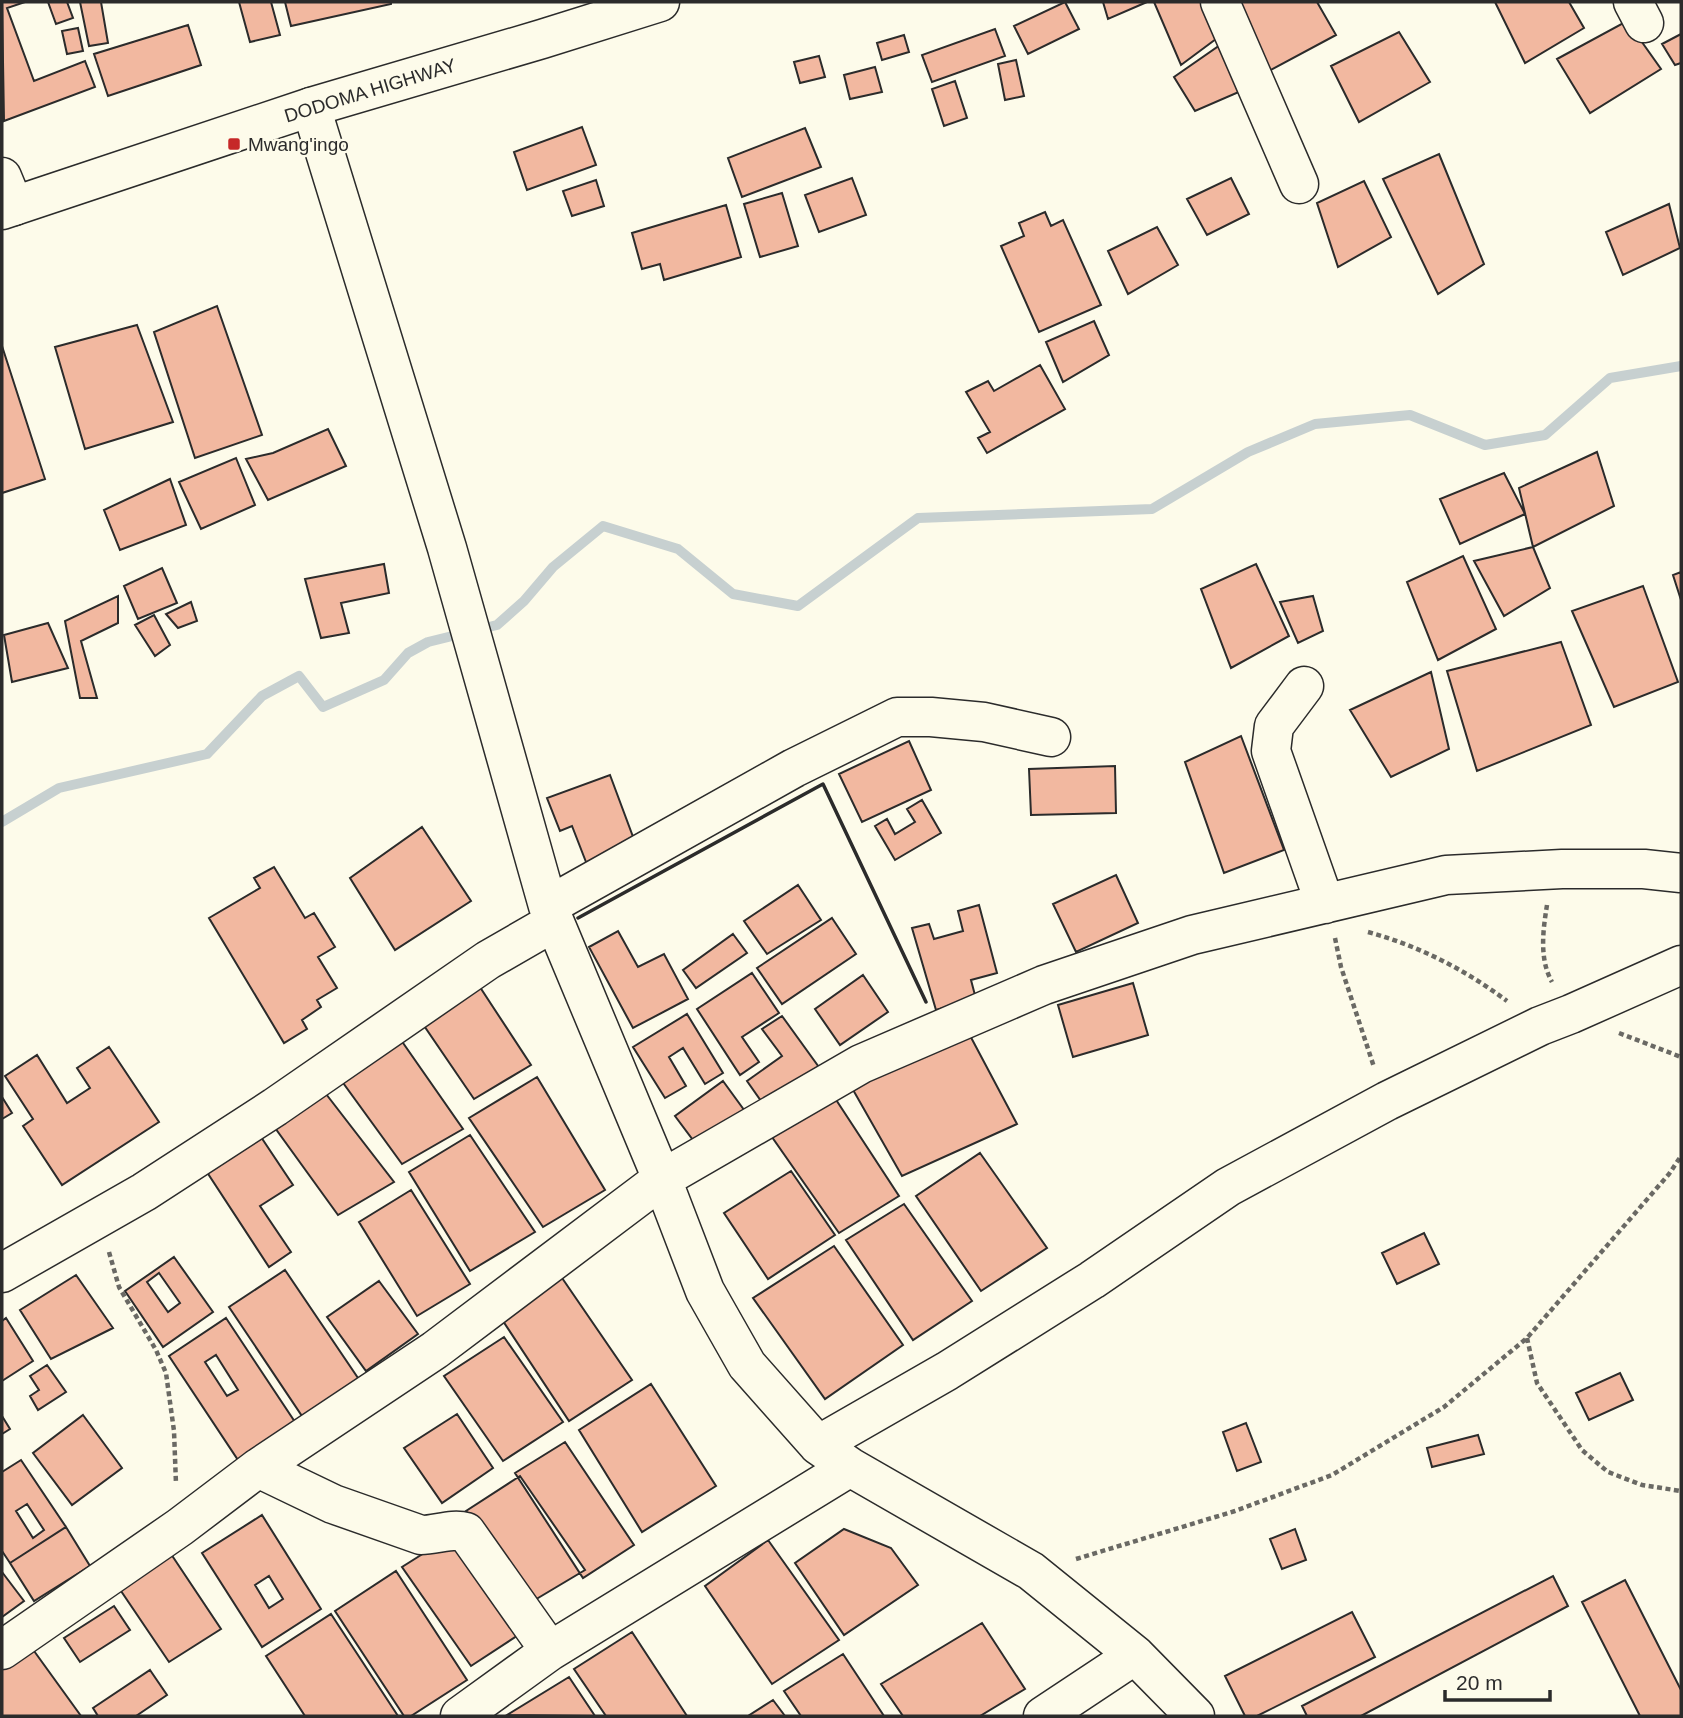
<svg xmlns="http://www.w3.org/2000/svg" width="1683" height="1718" font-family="Helvetica,sans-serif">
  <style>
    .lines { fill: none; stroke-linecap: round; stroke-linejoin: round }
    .stream { stroke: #c7d0d0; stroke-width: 10 }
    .building { fill: #f2b8a0; stroke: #2b2b2b; stroke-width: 2; fill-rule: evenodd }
    .minor-casing { stroke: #2b2b2b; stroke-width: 41 }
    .highway-casing { stroke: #2b2b2b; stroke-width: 41 }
    .path { stroke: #6a6964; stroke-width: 4.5; stroke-dasharray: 5 3.5; stroke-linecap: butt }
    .minor { stroke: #fdfbea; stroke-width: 38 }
    .highway { stroke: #fdfbea; stroke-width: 38 }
    .wall { stroke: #2b2b2b; stroke-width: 3.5 }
    .poi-dot { fill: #c62828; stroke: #fdfbea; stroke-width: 2.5 }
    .labels { text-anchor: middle; stroke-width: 5; stroke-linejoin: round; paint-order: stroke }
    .street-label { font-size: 19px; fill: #2b2b2b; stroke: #fdfbea }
    .poi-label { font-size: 19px; fill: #2b2b2b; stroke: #fdfbea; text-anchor: start }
  </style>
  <rect width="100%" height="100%" fill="#fdfbea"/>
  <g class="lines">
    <path class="stream" d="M2 822 59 788 207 754 262 696 299 676 323 707 384 680 408 653 428 642 497 625 524 601 553 567 603 526 678 549 733 594 798 606 918 518 1152 509 1248 452 1315 424 1410 415 1485 445 1545 435 1610 378 1681 366"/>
  </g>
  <path class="building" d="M2 2H25L7 8 34 81 85 61 95 87 4 121Z
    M48 2H67L73 18 56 24Z
    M80 2H101L108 43 89 46Z
    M239 2H271L280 35 250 42Z
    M285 2H391V4L291 26Z
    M1065 2 1079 29 1028 54 1014 26Z
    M1103 2H1147L1108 19Z
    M1154 2H1201L1220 36 1181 65Z
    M1229 2H1317L1336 35 1267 72Z
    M1495 2H1569L1584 28 1525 63Z
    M1627 21 1661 69 1590 113 1557 59Z
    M188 25 201 65 108 96 94 54Z
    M78 28 83 51 67 54 62 31Z
    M995 29 1005 56 932 82 922 55Z
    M1399 32 1430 82 1359 122 1331 66Z
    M1681 34V63L1675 65 1662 44Z
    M904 35 909 52 882 60 877 43Z
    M1223 43 1248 88 1195 111 1174 77Z
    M819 56 825 77 800 83 794 62Z
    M1016 60 1024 96 1005 100 998 64Z
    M875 67 882 92 850 99 844 75Z
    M955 81 967 118 944 126 932 89Z
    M582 127 596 165 527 190 514 152Z
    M805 128 821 167 742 197 728 158Z
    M1439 154 1484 264 1438 294 1383 179Z
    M852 178 866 215 819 232 805 195Z
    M1231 178 1249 214 1207 235 1187 199Z
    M596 180 604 206 572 216 563 191Z
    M1364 181 1391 237 1338 267 1317 203Z
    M782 193 798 246 760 257 744 204Z
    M1669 204 1680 248 1623 275 1606 232Z
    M726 205 741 257 664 280 660 264 642 269 632 233Z
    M1045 212 1051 226 1063 220 1101 305 1039 332 1001 246 1024 236 1019 223Z
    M1157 227 1178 265 1128 294 1108 251Z
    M217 306 262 435 195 458 154 332Z
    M1094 321 1109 355 1063 382 1046 342Z
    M137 325 173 422 85 449 55 347Z
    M2 346 45 479 2 493Z
    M1040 365 1065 409 987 453 978 438 990 432 966 392 988 381 994 391Z
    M328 429 346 466 268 500 246 459 273 453Z
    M1597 452 1614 506 1533 547 1519 488Z
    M236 458 255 505 201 529 179 482Z
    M1504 473 1525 514 1460 544 1440 499Z
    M170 479 186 525 120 550 104 510Z
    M1533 547 1550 588 1504 616 1474 561Z
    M1463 556 1496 629 1438 660 1407 582Z
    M384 564 389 593 341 603 349 633 321 638 305 579Z
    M1256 564 1289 636 1231 668 1201 589Z
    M162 568 177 603 138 619 124 586Z
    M1681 572V600L1673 575Z
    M1643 586 1678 682 1614 707 1572 611Z
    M118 596V623L81 641 97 698H80L65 621Z
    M1313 596 1323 631 1298 643 1280 602Z
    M191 602 197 621 178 628 166 614Z
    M154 615 170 645 155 656 135 625Z
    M48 623 68 668 12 682 4 635Z
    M1561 642 1591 725 1477 771 1447 671Z
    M1431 672 1449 749 1391 777 1350 710Z
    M1241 736 1284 850 1224 873 1185 762Z
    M909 741 931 790 862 822 839 774Z
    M1115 766 1116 813 1031 815 1029 769Z
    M610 775 642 861 593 880 572 826 560 831 547 798Z
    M922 800 941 833 895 860 875 826 887 819 895 834 915 822 907 809Z
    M422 827 471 901 395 950 350 878Z
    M274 867 305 918 314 913 335 947 318 957 337 988 317 1000 321 1007 302 1020 307 1029 284 1043 209 918 260 888 254 878Z
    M1116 875 1138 923 1076 952 1053 904Z
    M798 885 821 920 767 954 744 921Z
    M979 905 997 973 971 980 976 999 936 1010 912 928 929 924 934 939 963 931 958 911Z
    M832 918 856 954 782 1004 757 968Z
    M618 931 638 967 664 954 688 999 633 1028 589 947Z
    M733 934 747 953 696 988 683 970Z
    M752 973 779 1013 742 1037 759 1062 740 1075 697 1009Z
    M863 975 888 1012 840 1045 815 1009Z
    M474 978 531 1065 474 1099 416 1014Z
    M1133 983 1148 1035 1073 1057 1058 1005Z
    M687 1014 723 1073 705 1084 683 1048 669 1057 686 1086 665 1098 633 1047Z
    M782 1016 821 1070 766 1108 747 1081 782 1056 762 1029Z
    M966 1028 1017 1124 902 1176 848 1081Z
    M394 1030 463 1129 402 1164 333 1069Z
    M109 1047 159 1122 62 1185 23 1126 33 1119 5 1076 37 1055 67 1103 90 1088 77 1068Z
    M537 1077 605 1190 543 1227 469 1118Z
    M316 1081 394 1182 338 1215 265 1114Z
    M723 1081 747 1114 699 1148 675 1116Z
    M829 1089 899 1196 839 1233 765 1127Z
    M2 1097 12 1113 2 1119Z
    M255 1128 293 1185 260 1206 291 1252 269 1267 201 1163Z
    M470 1135 535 1232 470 1271 409 1172Z
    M980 1153 1047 1248 981 1291 916 1196Z
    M791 1171 835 1235 768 1279 724 1213Z
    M411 1190 470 1284 417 1316 359 1222Z
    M904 1204 972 1301 913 1340 846 1240Z
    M1424 1233 1439 1264 1397 1284 1382 1253Z
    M834 1246 903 1345 825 1399 753 1298Z
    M174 1257 213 1312 163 1347 125 1291ZM159 1273 180 1303 168 1312 147 1282Z
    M285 1270 360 1381 304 1419 229 1307Z
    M76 1275 113 1328 51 1359 20 1310Z
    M560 1275 632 1380 569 1421 499 1315Z
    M379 1281 418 1334 366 1371 327 1317Z
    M6 1318 33 1361 2 1381V1321Z
    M226 1318 295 1422 238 1460 169 1356ZM216 1355 238 1390 227 1396 205 1362Z
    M504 1337 563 1422 503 1461 444 1376Z
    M47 1365 66 1392 38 1410 30 1396 39 1390 30 1376Z
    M1620 1373 1633 1400 1589 1420 1576 1393Z
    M651 1384 716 1486 642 1532 579 1430Z
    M457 1414 493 1468 442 1503 404 1448Z
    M83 1415 122 1468 72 1505 33 1453Z
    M2 1416 10 1429 2 1434Z
    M1246 1423 1261 1462 1237 1471 1223 1432Z
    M1478 1435 1484 1454 1432 1467 1427 1448Z
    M565 1442 634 1545 583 1578 515 1473Z
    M21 1460 66 1527 10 1563 2 1551V1472ZM27 1504 44 1530 33 1538 16 1511Z
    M520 1476 585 1570 528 1604 466 1511Z
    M262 1515 321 1609 262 1647 202 1553ZM269 1576 283 1599 269 1608 255 1585Z
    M66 1527 90 1566 34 1601 10 1563Z
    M844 1529 891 1548 918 1585 844 1635 795 1563Z
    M1295 1529 1306 1560 1282 1569 1270 1539Z
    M459 1531 526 1630 471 1666 402 1567Z
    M768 1540 839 1640 772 1684 705 1586Z
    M171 1554 221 1629 169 1662 119 1588Z
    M396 1571 467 1680 411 1716H404L335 1611Z
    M2 1572 24 1601 2 1617Z
    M1553 1576 1568 1606 1361 1716H1307L1302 1706Z
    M1625 1580 1681 1690V1716H1640L1582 1602Z
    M114 1606 130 1630 80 1662 64 1638Z
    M1352 1612 1375 1657 1257 1716H1245L1225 1676Z
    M331 1614 398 1716H305L266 1656Z
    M982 1623 1025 1689 980 1716H903L881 1684Z
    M632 1632 687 1716H606L574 1669Z
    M29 1644 81 1716H2V1663Z
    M843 1654 884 1716H801L784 1691Z
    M150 1670 167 1695 136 1716H98L93 1708Z
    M569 1677 595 1716 507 1715Z
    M773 1700 785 1716H748Z"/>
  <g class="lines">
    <defs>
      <path id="minor" d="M1220 2 1299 184
        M1633 2 1644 23
        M311 107 447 548 548 906 662 1179 705 1291 747 1365 818 1445 850 1467 1031 1571 1135 1655 1195 1716
        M2 177 14 206
        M1304 686 1274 726 1271 751 1325 904
        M548 906 794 768 897 717H931L984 722 1051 737
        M2 1273 144 1192 275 1107 488 960 554 922
        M818 1445 947 1371 1092 1280 1228 1187 1387 1101 1540 1026 1571 1014 1681 965
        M258 1468 333 1504 421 1535C436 1535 452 1528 466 1532L550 1651
        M2 1650 180 1527 258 1468 435 1350 662 1179 861 1064 1044 985 1192 935 1446 875 1562 869H1644L1681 873
        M460 1716 550 1651 850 1467
        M1043 1716 1135 1655"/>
      <path id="highway" d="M2 210 311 107 542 39 660 2"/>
    </defs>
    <use href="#minor" class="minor-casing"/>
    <use href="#highway" class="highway-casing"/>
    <path class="path" d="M1547 905C1543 930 1539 959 1552 982
      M1368 932C1419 946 1464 969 1507 1001
      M1335 938 1341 967 1374 1067
      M1619 1033 1681 1057
      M109 1252 119 1287 156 1350 166 1373 174 1431 176 1484
      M1527 1338 1537 1383 1582 1450 1608 1472 1642 1485 1681 1491
      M1076 1559 1235 1511 1332 1475 1444 1407 1527 1338 1669 1174 1681 1156"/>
    <use href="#minor" class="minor"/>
    <use href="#highway" class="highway"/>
    <path class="wall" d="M578 918 823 784 926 1002"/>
  </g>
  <rect class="poi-dot" x="227" y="137" width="14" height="14" rx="3.5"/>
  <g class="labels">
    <g class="street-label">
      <text transform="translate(370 90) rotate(-17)" y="7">DODOMA HIGHWAY</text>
    </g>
    <g class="poi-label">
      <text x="248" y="151">Mwang'ingo</text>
    </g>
  </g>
  <rect width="1683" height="1718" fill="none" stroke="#2b2b2b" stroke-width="7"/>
  <path d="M1445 1690v10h105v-10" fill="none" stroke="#2b2b2b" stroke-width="3.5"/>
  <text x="1456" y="1690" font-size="21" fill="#2b2b2b" stroke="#fdfbea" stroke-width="5" paint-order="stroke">20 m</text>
</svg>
